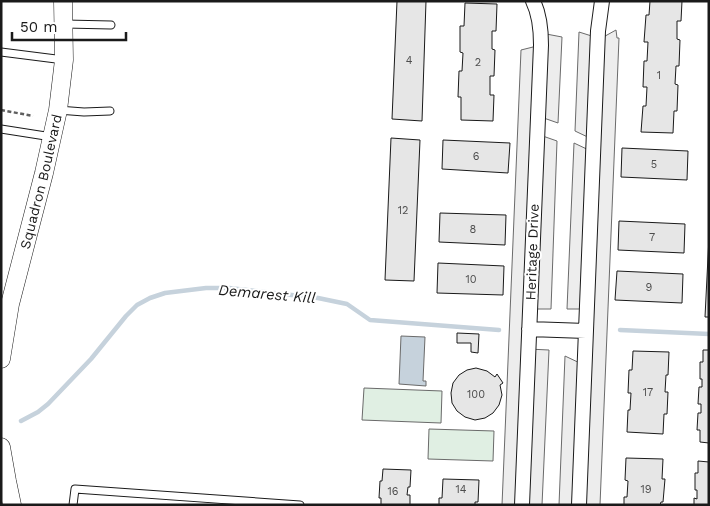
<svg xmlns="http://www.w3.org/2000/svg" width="710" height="506" font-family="'Work Sans',sans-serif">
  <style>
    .green { fill: #e0efe3; stroke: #6a6a6a }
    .parking { fill: #ededed; stroke: #6a6a6a }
    .water { fill: #c6d2dc; stroke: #6a6a6a }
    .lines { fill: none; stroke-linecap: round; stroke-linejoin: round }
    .stream { stroke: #c6d2dc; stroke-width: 4.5 }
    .building { fill: #e6e6e6; stroke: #1a1a1a }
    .service-casing { stroke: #1a1a1a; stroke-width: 9 }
    .minor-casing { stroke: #1a1a1a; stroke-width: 16 }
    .tertiary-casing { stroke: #1a1a1a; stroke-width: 19 }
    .path { stroke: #5f5f5f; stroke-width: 2.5; stroke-dasharray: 4 2.5; stroke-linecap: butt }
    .service { stroke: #fff; stroke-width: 7 }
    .minor { stroke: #fff; stroke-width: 14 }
    .tertiary { stroke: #fff; stroke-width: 18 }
    .labels { text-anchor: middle; stroke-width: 4; stroke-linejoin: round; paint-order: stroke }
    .number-label { font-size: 11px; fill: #4d4d4d }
    .street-label { font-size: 14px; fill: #1a1a1a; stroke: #fff }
    .water-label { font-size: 15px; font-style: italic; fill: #1a1a1a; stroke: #fff }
  </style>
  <rect width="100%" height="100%" fill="#fff"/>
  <path class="green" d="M364 388 442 391 441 423 362 420Z
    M429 429 494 431 493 461 428 459Z"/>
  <path class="parking" d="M616 30 617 38H619L600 505H559L565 356 584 365 587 309H567L574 143 593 152 594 140 575 131 579 32 598 38V40Z
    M541 33 562 37 558 123 538 116 537 134 557 141 551 309H530L528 349 549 350 542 505H502L521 50 541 45Z"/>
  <path class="water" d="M401 336 425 337 423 381H426V386L399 384Z"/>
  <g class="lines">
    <path class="stream" d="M620 330 709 334
      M21 421 38 412 48 404 91 359 126 316 137 305 150 298 165 293 206 288H229L318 298 347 304 370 320 499 330"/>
  </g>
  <path class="building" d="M397 1H426L422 121 392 119Z
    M650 1H682L681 21H677V39L680 40 679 66H676L675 84 678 85 677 111H674L673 133 641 132 643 106H646L647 87H643L644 61H647L648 42H644L646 15H649Z
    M465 3 497 4 496 31H492V49L495 50 494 76H490V95H494L493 121 461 120V97H458L459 71H462L463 53 460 52V26H464Z
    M391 138 420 140 414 281 385 280Z
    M443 140 510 143 508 173 442 169Z
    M622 148 688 151 687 180 621 177Z
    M440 213 506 215 505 245 439 242Z
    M619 221 685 224 684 253 618 250Z
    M709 237V317H705Z
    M438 263 504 266 503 295 437 293Z
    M617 271 683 274 682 303 615 300Z
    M457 333 479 334 478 353 471 352V343H457Z
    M703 350H709V443L700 442V430H697L698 413H701V404H698L699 387H702V379H700V362H703Z
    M633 351 669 352 668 375H666L665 392H668L667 414H664L663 434 627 432 628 410H630L631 393H628L629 370H632Z
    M476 368 487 371 495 377 497 374 503 383 500 385 502 395 499 405 493 413 485 418 475 420 465 417 457 411 452 403 451 393 453 383 459 375 467 370Z
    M626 458 663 459 662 479H665L663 502H661L660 505H624V497H627L628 481 625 480Z
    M698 461 709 462V505H694V498L697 499V490H695V473H698Z
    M383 469 411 470 410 487H408L407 495H410V505H381V498H379L380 481H382Z
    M443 479 479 480 478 502H475V505H439V498H442Z"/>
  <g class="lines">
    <defs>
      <path id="service" d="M65 24 111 25
        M1 52 64 60
        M58 110 84 112 110 111
        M1 129 52 137
        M73 505 75 489 300 505"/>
      <path id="minor" d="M529 329 586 331
        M522 505 541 45C541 30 540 15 533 1
        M579 505 598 31 602 1"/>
      <g id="tertiary">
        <path id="s1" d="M1 359 10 304 44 173 58 110 64 60 63 1"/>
        <path d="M1 447 7 481 12 505"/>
      </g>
    </defs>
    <use href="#service" class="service-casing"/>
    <use href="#minor" class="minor-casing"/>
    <use href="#tertiary" class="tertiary-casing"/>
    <path class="path" d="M1 110 33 116"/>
    <use href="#service" class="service"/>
    <use href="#minor" class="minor"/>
    <use href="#tertiary" class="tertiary"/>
  </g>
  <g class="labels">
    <g class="number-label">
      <text x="409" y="64">4</text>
      <text x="478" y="66">2</text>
      <text x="659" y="79">1</text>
      <text x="476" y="160">6</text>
      <text x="654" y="168">5</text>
      <text x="403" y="214">12</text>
      <text x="473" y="233">8</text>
      <text x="652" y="241">7</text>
      <text x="471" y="283">10</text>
      <text x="649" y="291">9</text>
      <text x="648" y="396">17</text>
      <text x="476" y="398">100</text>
      <text x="461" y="493">14</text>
      <text x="646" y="493">19</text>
      <text x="393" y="495">16</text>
    </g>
    <g class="street-label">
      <text dy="5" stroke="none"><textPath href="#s1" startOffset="182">Squadron Boulevard</textPath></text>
      <text transform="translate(532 252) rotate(-88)" y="5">Heritage Drive</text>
    </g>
    <g class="water-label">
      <text transform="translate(267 294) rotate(5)" y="5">Demarest Kill</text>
    </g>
  </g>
  <rect width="710" height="506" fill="none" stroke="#1a1a1a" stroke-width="5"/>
  <path d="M12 32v8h114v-8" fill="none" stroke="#1a1a1a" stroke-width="2.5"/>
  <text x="20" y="32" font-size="15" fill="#1a1a1a" stroke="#ffffff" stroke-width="4" paint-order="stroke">50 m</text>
</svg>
